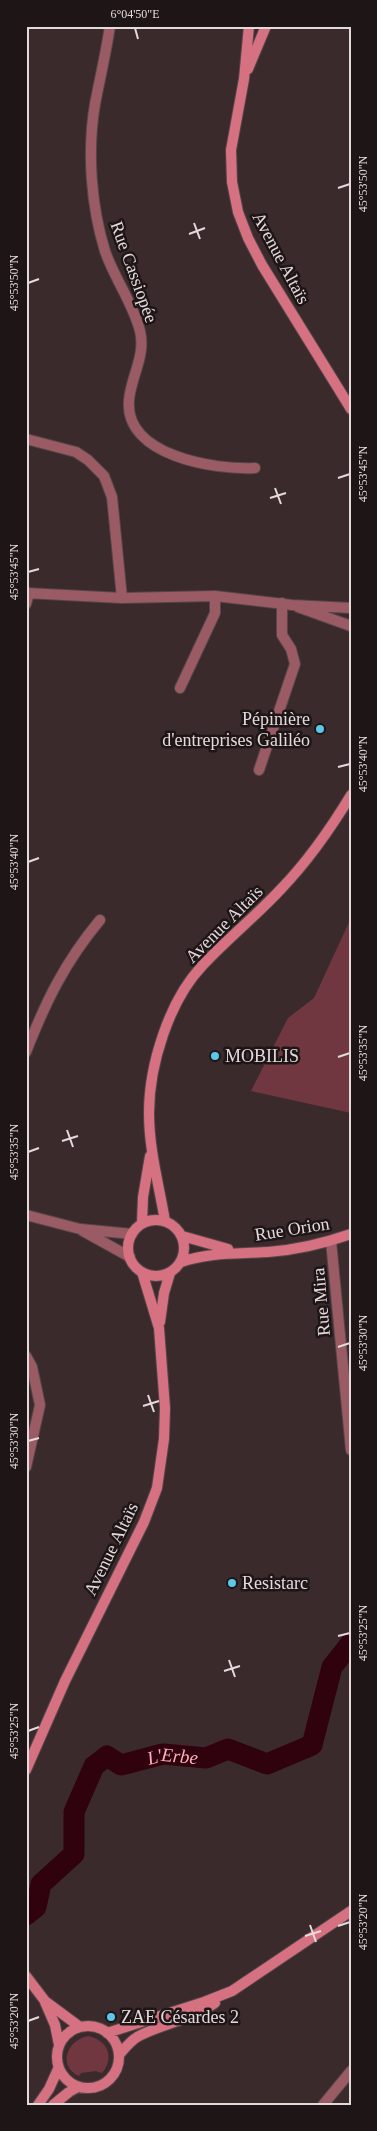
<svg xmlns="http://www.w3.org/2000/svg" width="377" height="2131" font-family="Georgia,serif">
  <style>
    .green { fill: #713740 }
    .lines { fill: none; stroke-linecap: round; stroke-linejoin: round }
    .river { stroke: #30020d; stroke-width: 21 }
    .street-casing { stroke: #564648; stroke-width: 12 }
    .secondary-casing { stroke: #564648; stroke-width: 12 }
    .street { stroke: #9a5b64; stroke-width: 10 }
    .secondary { stroke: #d67181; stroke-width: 10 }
    .ticks { fill: none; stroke: #e5dadb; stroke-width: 2 }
    .poi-dot { fill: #5cc7e8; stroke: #1d1516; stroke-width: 2 }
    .labels { text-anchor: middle; stroke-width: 5; stroke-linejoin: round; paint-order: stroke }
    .street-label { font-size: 18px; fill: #e5dadb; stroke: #1d1516 }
    .poi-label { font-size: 18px; fill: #e5dadb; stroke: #1d1516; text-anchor: start }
    .water-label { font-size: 19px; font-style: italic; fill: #feafb9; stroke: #1d1516 }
    .neatline { fill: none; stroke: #e5dadb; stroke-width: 2 }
    .ticks-label { font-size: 12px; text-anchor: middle; fill: #e5dadb }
  </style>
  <rect width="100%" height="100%" fill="#3b2a2c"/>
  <path class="green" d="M351 918V1113L251 1091 288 1018 314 998Z
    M88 2036C108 2040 115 2058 102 2073L96 2071 81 2073 79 2076C57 2066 67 2040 88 2036Z"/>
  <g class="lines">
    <path class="river" id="s1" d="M26 1915 36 1907 41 1884 74 1854V1812L94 1766 107 1756 121 1765 163 1754 206 1758 228 1749 267 1764 312 1745 332 1667 351 1643"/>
    <defs>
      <path id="street" d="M110 26C106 53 100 78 95 104 87 151 91 206 105 251 114 278 133 303 140 331 146 356 131 376 129 400 124 456 215 470 255 468
        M26 439 76 452 88 460 104 476 112 497 122 598
        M26 593 122 598 215 596 292 605 351 608
        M26 604 29 593
        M298 607 351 626
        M180 688 215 613V596
        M259 770 295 664 291 649 282 635V603
        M26 1052C46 1001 65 962 100 920
        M26 1215 80 1229 132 1234
        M83 1231 130 1257
        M331 1241 351 1450
        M26 1356 32 1367 40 1405 26 1467
        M323 2105 351 2071"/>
      <path id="secondary" d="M249 26 244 79 231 150 232 182 238 212 248 238 262 265 351 409
        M248 69 266 26
        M128 1248a28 28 0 1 1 56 0a28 28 0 1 1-56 0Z
        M165 1221C159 1185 149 1150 149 1113 149 1065 169 1001 202 966 227 939 256 916 281 889 308 861 331 828 351 795
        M142 1223 143 1197 150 1156
        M182 1236 228 1249
        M181 1262C210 1252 238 1254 268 1252 296 1250 325 1243 351 1234
        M160 1322 164 1293 170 1273
        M26 1770 65 1681 144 1522 157 1488 164 1439 165 1408 159 1328 142 1272
        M26 1976 45 2001 80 2027
        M45 2002 55 2025 59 2045
        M57 2057a31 31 0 1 1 62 0a31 31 0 1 1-62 0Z
        M107 2033 204 2002 232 1991 351 1911
        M119 2055C125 2048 131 2040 139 2036 164 2023 191 2020 215 2003
        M38 2105 49 2089 58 2069
        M53 2105 69 2092 78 2087"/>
    </defs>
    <use href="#street" class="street-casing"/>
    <use href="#secondary" class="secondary-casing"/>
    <use href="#street" class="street"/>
    <use href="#secondary" class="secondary"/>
  </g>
  <path class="ticks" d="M135 28 138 39M338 188 350 184M194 223 200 239M189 234 205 228M28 283 39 279M338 478 350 474M275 488 281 504M270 498 286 493M28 572 39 569M338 767 350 764M28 862 39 858M338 1057 350 1053M67 1130 73 1147M62 1141 78 1136M28 1152 39 1148M338 1347 350 1343M148 1395 154 1412M143 1406 159 1401M28 1441 39 1438M338 1636 350 1633M229 1660 235 1677M224 1671 240 1666M28 1731 39 1727M310 1925 316 1942M338 1926 350 1922M305 1936 321 1931M28 2021 39 2017"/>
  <g class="poi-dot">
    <circle cx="320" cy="729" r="5"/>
    <circle cx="215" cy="1056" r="5"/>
    <circle cx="232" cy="1583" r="5"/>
    <circle cx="111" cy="2017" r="5"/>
  </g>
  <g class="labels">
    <g class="street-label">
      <text transform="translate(281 258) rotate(62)" y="6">Avenue Altaïs</text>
      <text transform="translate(134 272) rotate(70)" y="6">Rue Cassiopée</text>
      <text transform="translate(224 924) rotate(-45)" y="6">Avenue Altaïs</text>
      <text transform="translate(292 1229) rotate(-9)" y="6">Rue Orion</text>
      <text transform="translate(321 1302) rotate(-95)" y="6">Rue Mira</text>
      <text transform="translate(111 1549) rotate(-64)" y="6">Avenue Altaïs</text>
    </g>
    <g class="poi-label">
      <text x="310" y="725" text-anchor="end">Pépinière<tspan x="310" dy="21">d'entreprises Galiléo</tspan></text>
      <text x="225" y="1062">MOBILIS</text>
      <text x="242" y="1589">Resistarc</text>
      <text x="121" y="2023">ZAE Césardes 2</text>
    </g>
    <g class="water-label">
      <text dy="7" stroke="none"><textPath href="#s1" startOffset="259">L'Erbe</textPath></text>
    </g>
  </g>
  <rect width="377" height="2131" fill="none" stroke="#1d1516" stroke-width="55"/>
  <rect x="28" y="28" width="322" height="2076" class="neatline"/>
  <g class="ticks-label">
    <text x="135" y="18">6°04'50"E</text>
    <text transform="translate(363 184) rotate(-90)" y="4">45°53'50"N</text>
    <text transform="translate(14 283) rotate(-90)" y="4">45°53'50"N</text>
    <text transform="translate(363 474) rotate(-90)" y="4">45°53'45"N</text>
    <text transform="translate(14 572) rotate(-90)" y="4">45°53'45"N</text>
    <text transform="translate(363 764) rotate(-90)" y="4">45°53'40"N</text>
    <text transform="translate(14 862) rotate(-90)" y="4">45°53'40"N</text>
    <text transform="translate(363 1053) rotate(-90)" y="4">45°53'35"N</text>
    <text transform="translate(14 1152) rotate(-90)" y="4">45°53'35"N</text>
    <text transform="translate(363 1343) rotate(-90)" y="4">45°53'30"N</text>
    <text transform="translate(14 1441) rotate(-90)" y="4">45°53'30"N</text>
    <text transform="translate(363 1633) rotate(-90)" y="4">45°53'25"N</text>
    <text transform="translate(14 1731) rotate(-90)" y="4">45°53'25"N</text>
    <text transform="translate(363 1922) rotate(-90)" y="4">45°53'20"N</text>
    <text transform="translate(14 2021) rotate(-90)" y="4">45°53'20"N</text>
  </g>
</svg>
